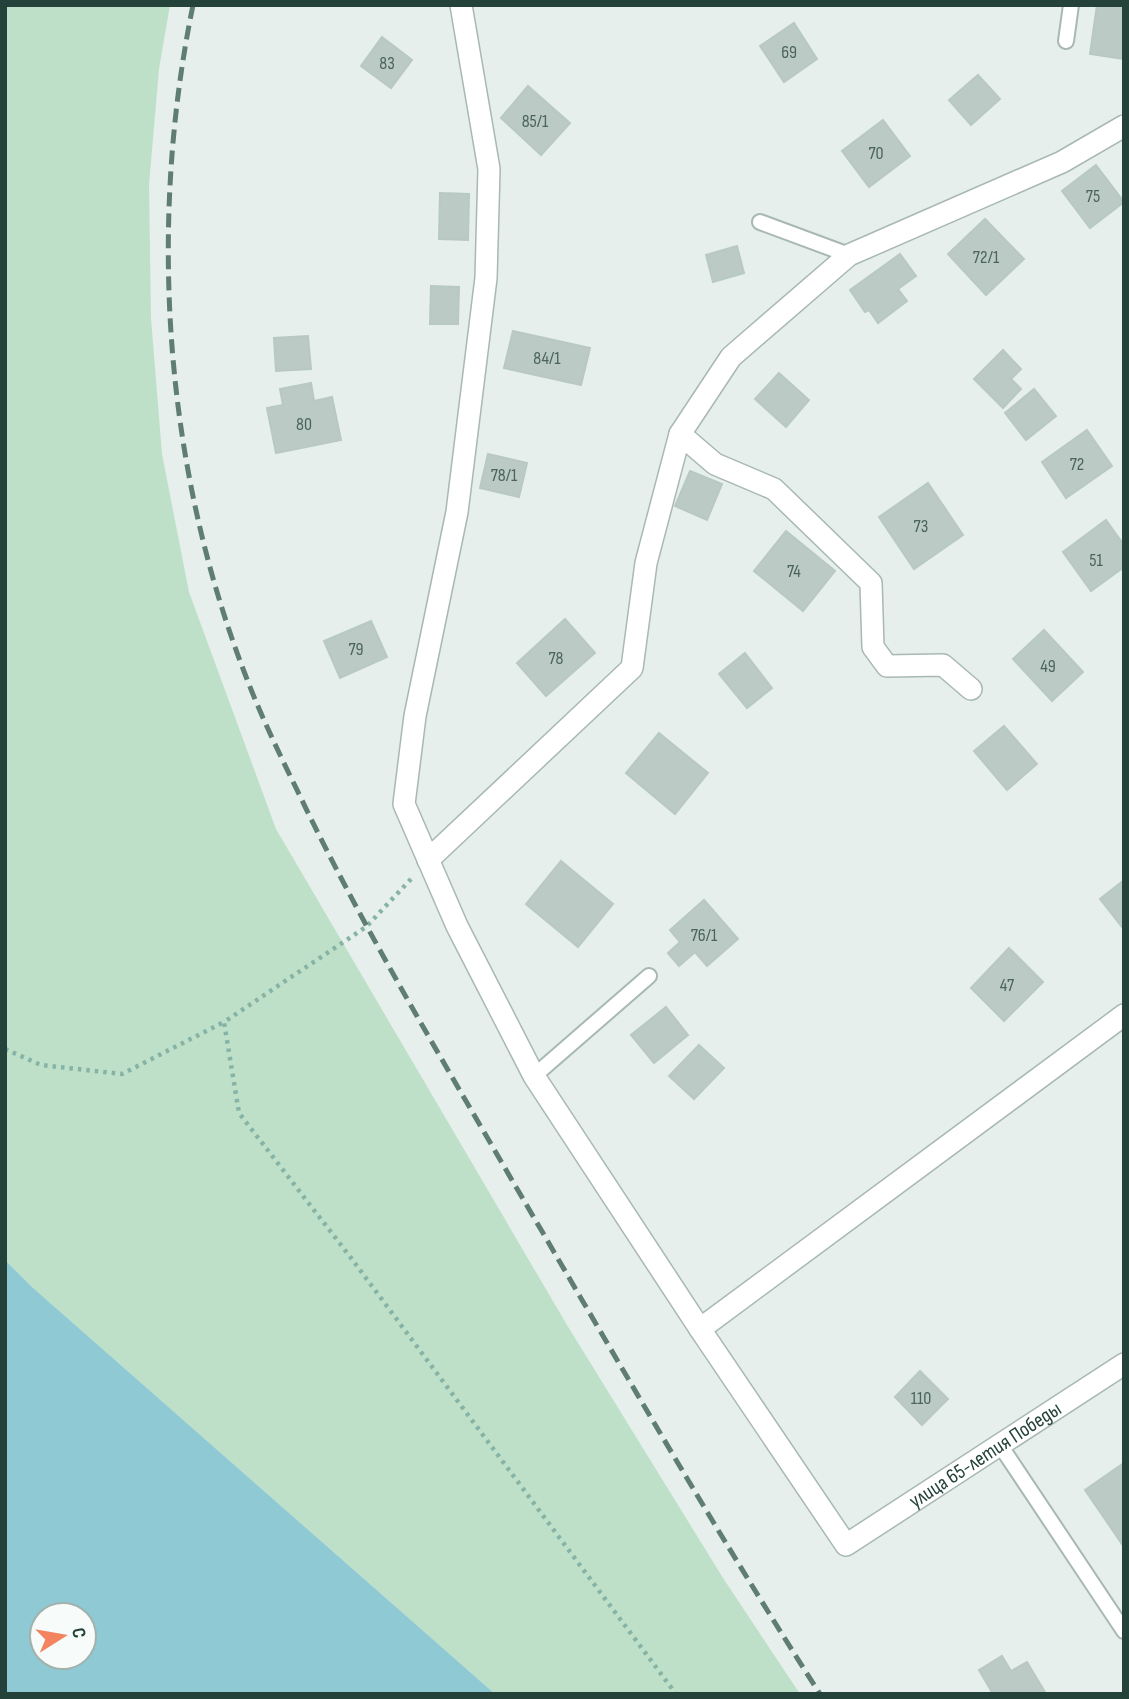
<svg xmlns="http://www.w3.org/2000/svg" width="1129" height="1699" font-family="'Sofia Sans Condensed',sans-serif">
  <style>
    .green { fill: #bfe0c8 }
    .water { fill: #8ec9d4; fill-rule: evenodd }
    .building { fill: #bbcac4; stroke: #b8c9c2; stroke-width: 2 }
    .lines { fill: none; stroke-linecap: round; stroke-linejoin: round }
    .service-casing { stroke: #a8b8b2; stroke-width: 18 }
    .minor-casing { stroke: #a8b8b2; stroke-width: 24 }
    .path { stroke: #86b3a5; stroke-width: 4.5; stroke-dasharray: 3.5 5; stroke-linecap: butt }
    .service { stroke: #fff; stroke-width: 14 }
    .minor { stroke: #fff; stroke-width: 21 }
    .rail { stroke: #5f7d75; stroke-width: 5; stroke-dasharray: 14 7; stroke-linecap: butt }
    .labels { text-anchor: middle; stroke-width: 5; stroke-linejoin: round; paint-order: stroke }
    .number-label { font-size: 18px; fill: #4a645c }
    .street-label { font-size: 21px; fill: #24423a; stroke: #f7fbf9 }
  </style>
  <rect width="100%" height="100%" fill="#e6efeb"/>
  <path class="green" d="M5 5H170L159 69 149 185 151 318 162 454 189 592 276 829 567 1325 723 1578 800 1694H495L32 1287 5 1260Z"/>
  <path class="water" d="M5 1260 32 1287 495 1694H5ZM42 1615H84V1657H42Z"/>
  <path class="building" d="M1097 5H1124V59L1090 54Z
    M794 23 817 59 784 82 760 46Z
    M382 37 412 60 391 88 361 66Z
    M978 75 1000 99 971 125 949 100Z
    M528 86 570 123 541 155 501 118Z
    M883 120 910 156 869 187 842 151Z
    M1096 165 1124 202 1090 228 1062 191Z
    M440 193 469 194 468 240 439 239Z
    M985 219 1024 259 986 295 948 254Z
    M737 246 744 273 713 282 706 255Z
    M900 254 916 276 898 289 907 301 878 323 869 310 865 312 850 290Z
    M431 286 459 287 458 324H430Z
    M513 331 590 348 581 385 504 368Z
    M308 336 311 369 276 371 274 338Z
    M1003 350 1021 369 1011 379 1021 389 1003 408 974 379Z
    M779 373 809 400 786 427 755 399Z
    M311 383 314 401 332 397 341 440 276 453 267 408 283 405 280 389Z
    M1034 389 1056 416 1026 440 1005 413Z
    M1087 430 1112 466 1066 498 1042 462Z
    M488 454 527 463 519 497 480 488Z
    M690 471 722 484 707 520 675 506Z
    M928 483 963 535 914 569 879 517Z
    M1106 520 1124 545V567L1091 591 1063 552Z
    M786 531 835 571 803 611 754 571Z
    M565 619 595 653 546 696 517 663Z
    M371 621 387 657 340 678 324 641Z
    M1044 630 1083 672 1052 701 1013 659Z
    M745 653 772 688 747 708 719 674Z
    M1004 726 1037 764 1007 790 974 751Z
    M659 733 708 773 675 814 626 773Z
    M561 861 613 904 578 947 526 904Z
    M1124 880V926L1122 927 1100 899Z
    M704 900 738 939 707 966 695 952 679 966 668 953 680 942 670 930Z
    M1009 948 1043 982 1004 1021 971 988Z
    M666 1007 688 1035 654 1063 631 1035Z
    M699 1045 724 1068 694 1099 669 1076Z
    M920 1371 948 1399 922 1425 895 1397Z
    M1124 1463V1547L1085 1490Z
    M1002 1656 1011 1671 1027 1662 1045 1692 1041 1694H993L979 1670Z"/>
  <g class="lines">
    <defs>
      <path id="service" d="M1066 41 1071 5
        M760 222 849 255
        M534 1076 649 976
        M1000 1445 1124 1631"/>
      <g id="minor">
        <path id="s1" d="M461 5 489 169 486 278 457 512 415 716 404 804 457 926 534 1076 700 1329 846 1545 1124 1364"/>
        <path d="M680 434 715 464 774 489 871 583 873 647 887 666 943 665 971 689"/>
        <path d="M428 860 632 668 646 563 680 434 731 357 849 255 1062 162 1124 126"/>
        <path d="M700 1329 1124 1015"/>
      </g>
    </defs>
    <use href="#service" class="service-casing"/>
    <use href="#minor" class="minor-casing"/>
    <path class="path" d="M411 879 366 927 224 1022 239 1113 351 1258 676 1694
      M5 1049 41 1065 122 1074 224 1022"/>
    <use href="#service" class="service"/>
    <use href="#minor" class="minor"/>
    <path class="rail" d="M193 5C148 224 164 465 245 674 260 714 279 753 298 792 361 924 436 1049 509 1175 611 1349 711 1524 820 1694"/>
  </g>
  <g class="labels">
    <g class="number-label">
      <text x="789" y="58">69</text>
      <text x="387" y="69">83</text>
      <text x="535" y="127">85/1</text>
      <text x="876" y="159">70</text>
      <text x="1093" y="202">75</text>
      <text x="986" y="263">72/1</text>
      <text x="547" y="364">84/1</text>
      <text x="304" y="430">80</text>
      <text x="1077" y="470">72</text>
      <text x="504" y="481">78/1</text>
      <text x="921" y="532">73</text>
      <text x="1096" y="566">51</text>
      <text x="794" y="577">74</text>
      <text x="356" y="655">79</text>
      <text x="556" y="664">78</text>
      <text x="1048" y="672">49</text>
      <text x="704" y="941">76/1</text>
      <text x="1007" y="991">47</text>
      <text x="921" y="1404">110</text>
    </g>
    <g class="street-label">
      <text dy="7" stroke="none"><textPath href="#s1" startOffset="1839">улица 65-летия Победы</textPath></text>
    </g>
  </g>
  <rect width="1129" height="1699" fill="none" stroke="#24423a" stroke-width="14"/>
  <g transform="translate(63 1636) rotate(79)"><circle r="33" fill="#f7fbf9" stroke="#a3b1ad" stroke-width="2"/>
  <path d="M0-5L12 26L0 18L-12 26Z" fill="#f4845f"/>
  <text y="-10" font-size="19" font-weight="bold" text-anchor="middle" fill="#24423a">С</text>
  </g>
</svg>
